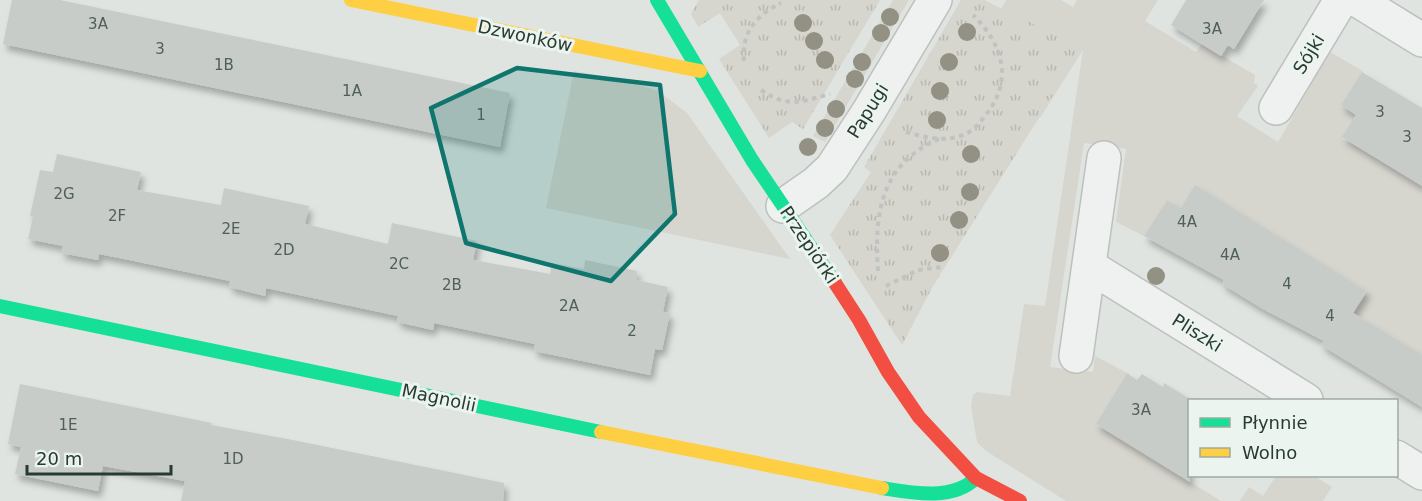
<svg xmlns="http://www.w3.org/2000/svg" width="1422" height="501" font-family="'DejaVu Sans',sans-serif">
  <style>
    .green { fill: #d6d5ce }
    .park { fill: url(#park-tufts) }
    .building { fill: #c7ccc9; filter: url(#shadow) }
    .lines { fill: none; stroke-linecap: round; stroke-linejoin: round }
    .street-casing { stroke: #bcc1be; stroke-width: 36 }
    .path { stroke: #bfc3c1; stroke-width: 4; stroke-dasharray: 4.5 4.5; stroke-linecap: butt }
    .street { stroke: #eef1ef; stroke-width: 33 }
    .fast { stroke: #16e098; stroke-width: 14 }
    .slow { stroke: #ffcf43; stroke-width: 14 }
    .jam { stroke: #f24e42; stroke-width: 14 }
    .tree { fill: #939084 }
    .marked { fill: #0f766e; fill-opacity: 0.2; stroke: #0f766e; stroke-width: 4.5; stroke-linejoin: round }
    .labels { text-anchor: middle; stroke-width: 6; stroke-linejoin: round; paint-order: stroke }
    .number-label { font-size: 15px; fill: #506058 }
    .street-label { font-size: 18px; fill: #283b31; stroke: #ecf4ef }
  </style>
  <defs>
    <pattern id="park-tufts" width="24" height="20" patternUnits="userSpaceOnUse" patternTransform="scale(1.5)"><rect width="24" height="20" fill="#d6d5ce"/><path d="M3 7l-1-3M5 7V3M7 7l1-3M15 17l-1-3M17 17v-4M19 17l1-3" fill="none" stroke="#b8b8b1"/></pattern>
    <filter id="shadow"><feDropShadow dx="3.5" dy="6" stdDeviation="3" flood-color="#0004"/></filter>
  </defs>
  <rect width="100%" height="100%" fill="#dfe4e1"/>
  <path class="green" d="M893 0H909L825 142 813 136Z
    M984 0 1001 9 1006 0H1061L1073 7 1077 0H1158L1145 21 1196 52 1202 44 1255 75 1254 83 1258 86 1237 116 1278 142 1330 52 1363 71 1341 105 1356 115 1342 138 1413 180 1422 167V355L1391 388 1344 359 1367 322 1353 313 1367 291 1295 247 1181 208 1167 200 1144 236 1116 222 1126 149 1084 143 1050 367 1093 372 1095 356 1127 373 1096 424 1221 501H1066L986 451 977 442 971 406 973 395 977 392 1010 396 1024 304 1045 306 1083 50 1040 118Z
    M574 71 628 81 658 91 687 113 790 259 546 208Z
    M1276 476H1314L1332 487 1323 501H1240L1249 487 1263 496Z"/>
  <path class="park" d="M699 0H880L803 129 792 122 769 138 719 59 740 45 720 13 698 27 691 14Z
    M961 0H984L1083 48 933 286 902 345 830 235 871 172 864 167Z"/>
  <path class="building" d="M12 0H60L510 93 500 147 3 44Z
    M1186 0H1264L1234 49 1228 45 1221 56 1171 25Z
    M1362 72 1422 108V186L1342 137 1356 115 1341 105Z
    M57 154 141 172 137 190 221 205 224 188 309 206 305 224 388 244 392 223 477 241 473 260 550 274 552 263 584 269 585 260 637 271 636 280 668 287 663 312 670 313 662 350 655 349 650 375 534 351 535 344 434 323 433 330 397 322 398 316 266 288 265 296 229 287 230 281 134 261 99 254 98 260 61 253 63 246 28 239 33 217 30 216 40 170 53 172Z
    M1195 185 1367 291 1353 313 1422 355V407L1321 345 1324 341 1263 309 1222 284 1224 280 1144 236 1167 200 1181 208Z
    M1127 373 1137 380 1142 374 1163 387 1164 383 1190 399V482L1096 424Z
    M20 384 212 423 211 425 293 440 504 483 503 501H181L185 481 103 466 98 491 15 474 21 447 8 444Z"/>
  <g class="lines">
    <defs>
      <path id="street" d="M1357 0 1422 40
        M1276 108 1341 0
        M783 206 816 183 832 168 869 111 935 0
        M1089 266 1306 400
        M1076 356 1104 158
        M1396 457 1422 473"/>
    </defs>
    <use href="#street" class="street-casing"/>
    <path class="path" d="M744 61C741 32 757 15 781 3
      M761 90C787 108 801 102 830 94
      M906 132C923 137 943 142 960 136 971 133 978 125 985 116 1014 81 1003 44 973 15
      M878 271C874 215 880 164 939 139
      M886 286 918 270 942 267"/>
    <use href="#street" class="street"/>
    <path class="fast" d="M657 0 752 160 835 283
      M0 306 601 432
      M882 488C913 493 953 501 976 478"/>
    <path class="slow" d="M351 0 700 71
      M601 432 882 488"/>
    <path class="jam" d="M835 283 859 320 888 372 919 417 976 478 1020 501"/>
  </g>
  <g class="tree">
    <circle cx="890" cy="17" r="9"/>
    <circle cx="803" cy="23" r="9"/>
    <circle cx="967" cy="32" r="9"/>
    <circle cx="881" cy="33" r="9"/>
    <circle cx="814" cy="41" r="9"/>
    <circle cx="825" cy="60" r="9"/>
    <circle cx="862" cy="62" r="9"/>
    <circle cx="949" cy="62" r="9"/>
    <circle cx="855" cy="79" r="9"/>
    <circle cx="940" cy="91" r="9"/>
    <circle cx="836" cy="109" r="9"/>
    <circle cx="937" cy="120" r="9"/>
    <circle cx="825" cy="128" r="9"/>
    <circle cx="808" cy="147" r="9"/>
    <circle cx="971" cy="154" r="9"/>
    <circle cx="970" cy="192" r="9"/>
    <circle cx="959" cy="220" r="9"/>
    <circle cx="940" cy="253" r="9"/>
    <circle cx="1156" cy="276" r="9"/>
  </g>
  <path class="marked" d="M517 68 660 85 675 214 611 281 466 243 431 108Z"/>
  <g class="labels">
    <g class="number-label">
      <text x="98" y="29">3A</text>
      <text x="1212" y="34">3A</text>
      <text x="160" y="54">3</text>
      <text x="224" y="70">1B</text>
      <text x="352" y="96">1A</text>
      <text x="1380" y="117">3</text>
      <text x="481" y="120">1</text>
      <text x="1407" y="142">3</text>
      <text x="64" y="199">2G</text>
      <text x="117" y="221">2F</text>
      <text x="1187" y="227">4A</text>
      <text x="231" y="234">2E</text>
      <text x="284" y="255">2D</text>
      <text x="1230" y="260">4A</text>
      <text x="399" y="269">2C</text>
      <text x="1287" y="289">4</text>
      <text x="452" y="290">2B</text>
      <text x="569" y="311">2A</text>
      <text x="1330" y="321">4</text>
      <text x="632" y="336">2</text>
      <text x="1141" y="415">3A</text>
      <text x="68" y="430">1E</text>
      <text x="233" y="464">1D</text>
    </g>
    <g class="street-label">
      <text transform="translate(525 36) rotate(12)" y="6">Dzwonków</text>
      <text transform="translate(1309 54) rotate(-59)" y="6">Sójki</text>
      <text transform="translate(868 111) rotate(-58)" y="6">Papugi</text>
      <text transform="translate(809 245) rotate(56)" y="6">Przepiórki</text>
      <text transform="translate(1197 333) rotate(32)" y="6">Pliszki</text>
      <text transform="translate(439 398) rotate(12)" y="6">Magnolii</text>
    </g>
  </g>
  <rect x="1188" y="399" width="210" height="78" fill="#ecf4ef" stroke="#9eaaa3" stroke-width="1.5"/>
  <rect x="1200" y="418" width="30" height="9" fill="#16e098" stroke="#9eaaa3" stroke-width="1.5"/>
  <text x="1242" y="429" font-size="18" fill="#283b31">Płynnie</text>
  <rect x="1200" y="448" width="30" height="9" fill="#ffcf43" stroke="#9eaaa3" stroke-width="1.5"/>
  <text x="1242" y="459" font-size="18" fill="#283b31">Wolno</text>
  <path d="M27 465v9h144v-9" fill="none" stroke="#283b31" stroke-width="3"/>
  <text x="36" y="465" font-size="18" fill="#283b31" stroke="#ecf4ef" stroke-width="4.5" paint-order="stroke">20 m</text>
</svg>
